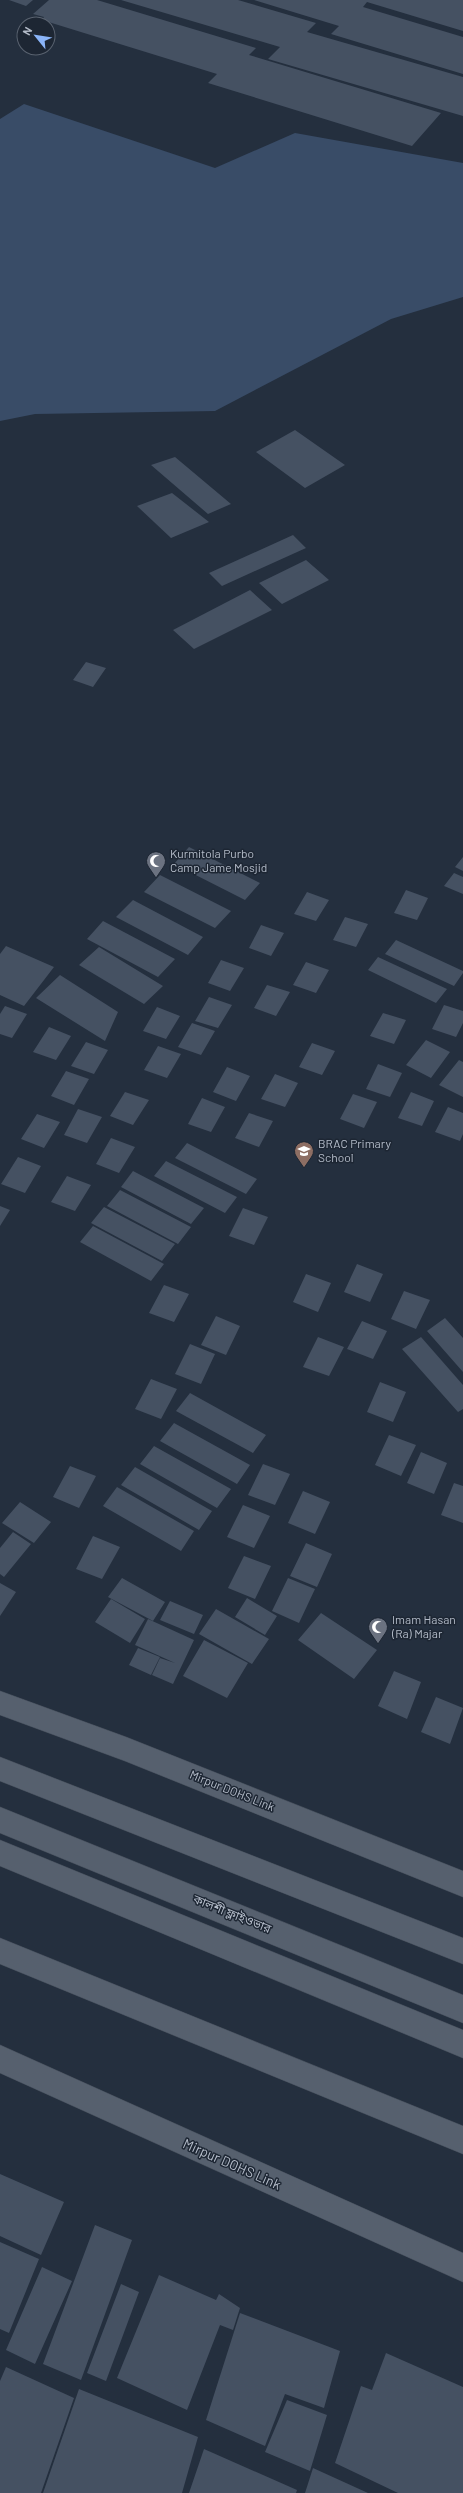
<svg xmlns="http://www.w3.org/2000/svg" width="463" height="2493" font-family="Barlow,'Noto Sans Bengali',sans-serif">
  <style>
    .water { fill: #394c67 }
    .building { fill: #455162 }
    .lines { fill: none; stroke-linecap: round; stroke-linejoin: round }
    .major-casing { stroke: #414a57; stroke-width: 1 }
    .major { fill: #56606e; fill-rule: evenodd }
    .labels { text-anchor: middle; stroke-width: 3; stroke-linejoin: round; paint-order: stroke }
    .poi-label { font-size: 12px; fill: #b4bcc9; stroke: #1d2633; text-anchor: start }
    .street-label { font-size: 12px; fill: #b4bcc9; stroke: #1d2633 }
    .near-street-label { font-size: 14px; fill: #b4bcc9; stroke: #1d2633 }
  </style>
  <rect width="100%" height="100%" fill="#242f3e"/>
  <path class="water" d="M24 104 215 168 295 133 463 163V297L391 319 215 411 35 414 0 421V119Z"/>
  <path class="building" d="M9 0H33L26 6Z
    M49 0H97L256 48 249 55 441 113 412 146 208 83 217 74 42 20 44 17 33 14Z
    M121 0H238L316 23 307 32 463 77V116L268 59 280 47Z
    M254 0H463V31L367 2 363 7 463 37V74L331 34 339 26Z
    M295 430 345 465 305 488 256 452Z
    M175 457 231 504 208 514 151 465Z
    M172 493 209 522 171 538 137 506Z
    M293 535 306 548 222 586 209 573Z
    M306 560 329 580 282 604 259 583Z
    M250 590 272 610 194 649 173 630Z
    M86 662 106 668 93 687 73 680Z
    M189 847 260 883 245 900 174 864Z
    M463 857V871L455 867Z
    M454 873 463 877V894L444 886Z
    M160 875 231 911 215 928 144 892Z
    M406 890 428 898 417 920 394 913Z
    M307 892 329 900 316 921 294 914Z
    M133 900 203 937 188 955 116 917Z
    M345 917 368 924 356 947 333 940Z
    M103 921 175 959 158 977 87 939Z
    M261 925 284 933 271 956 249 948Z
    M396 940 463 971V973L454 986 385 954Z
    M6 946 54 967 24 1006 0 995V954Z
    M99 947 163 986 144 1004 79 965Z
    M378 957 447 989 436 1003 368 970Z
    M221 960 244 968 230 991 208 983Z
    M306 962 329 970 316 993 293 985Z
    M60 975 118 1012 105 1041 36 998Z
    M267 985 290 992 276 1016 254 1008Z
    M209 997 232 1005 218 1028 195 1021Z
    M444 1005 463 1011V1023L456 1037 432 1029Z
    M5 1006 27 1014 12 1038 0 1034V1014Z
    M157 1007 180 1016 166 1039 143 1031Z
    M383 1013 406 1020 394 1044 370 1036Z
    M192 1023 215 1031 201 1055 178 1047Z
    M49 1027 71 1036 56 1060 33 1052Z
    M426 1040 450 1052 431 1078 406 1065Z
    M86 1042 108 1050 94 1074 71 1066Z
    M312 1043 335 1051 322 1075 299 1067Z
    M158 1046 181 1054 167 1078 144 1070Z
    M459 1060 463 1062V1097L439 1085Z
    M378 1064 402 1073 390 1097 366 1089Z
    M227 1067 250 1076 236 1101 213 1092Z
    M66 1071 89 1079 74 1105 51 1096Z
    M275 1074 298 1083 285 1107 261 1099Z
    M125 1092 149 1100 133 1125 110 1116Z
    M411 1092 434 1101 422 1126 398 1118Z
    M353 1094 377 1102 364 1128 340 1119Z
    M202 1098 225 1107 211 1132 188 1124Z
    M448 1107 463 1113V1134L460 1141 435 1132Z
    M78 1109 102 1117 87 1143 64 1135Z
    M249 1113 273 1121 259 1147 235 1138Z
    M37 1114 60 1122 44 1148 21 1139Z
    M111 1138 135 1147 119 1173 96 1164Z
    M187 1143 257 1179 246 1194 175 1158Z
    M18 1157 41 1166 25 1193 1 1184Z
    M166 1161 237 1197 225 1213 154 1176Z
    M133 1171 204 1208 191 1224 121 1187Z
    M67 1176 91 1185 75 1211 51 1202Z
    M120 1190 191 1227 178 1244 107 1206Z
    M0 1206 10 1210 0 1226Z
    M104 1207 175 1244 162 1261 91 1223Z
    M243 1208 268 1217 254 1245 229 1236Z
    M93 1226 164 1264 151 1281 80 1242Z
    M357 1264 383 1274 370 1302 344 1292Z
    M306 1274 331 1283 318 1312 293 1302Z
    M164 1285 189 1294 174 1322 149 1313Z
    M404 1291 430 1300 416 1329 391 1319Z
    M216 1316 240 1326 226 1355 201 1345Z
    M445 1318 463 1338V1372L427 1331Z
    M362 1321 387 1331 373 1359 347 1349Z
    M318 1337 344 1347 329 1376 303 1367Z
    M421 1337 463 1385V1409L458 1412 402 1349Z
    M190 1344 215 1354 201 1384 175 1374Z
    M151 1379 177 1389 161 1419 135 1409Z
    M380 1382 406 1392 393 1422 367 1412Z
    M190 1393 266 1435 253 1453 176 1411Z
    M174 1423 250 1465 237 1484 160 1441Z
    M389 1435 416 1445 401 1476 375 1465Z
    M154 1446 231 1489 217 1508 140 1464Z
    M421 1452 447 1463 434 1494 407 1483Z
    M263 1464 290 1474 275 1505 248 1495Z
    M70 1466 96 1476 79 1508 53 1497Z
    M135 1467 212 1511 199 1530 121 1485Z
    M454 1483 463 1486V1523L441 1515Z
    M117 1487 194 1531 181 1551 103 1506Z
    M303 1491 330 1502 315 1534 288 1523Z
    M20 1502 51 1522 34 1543 2 1523Z
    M243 1505 270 1516 254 1548 227 1537Z
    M13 1532 31 1544 4 1577 0 1574V1548Z
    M93 1536 120 1547 102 1579 76 1569Z
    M306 1543 332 1554 317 1587 290 1576Z
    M244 1556 271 1566 255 1599 228 1588Z
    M122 1578 165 1602 153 1621 108 1597Z
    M288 1578 315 1589 299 1623 272 1611Z
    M0 1583 16 1592 0 1616Z
    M247 1598 277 1616 265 1635 235 1617Z
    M111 1599 145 1619 130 1643 95 1622Z
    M170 1601 203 1615 194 1634 160 1620Z
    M216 1609 269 1639 252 1664 199 1634Z
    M321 1613 377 1650 354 1679 298 1640Z
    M148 1619 194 1640 173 1684 152 1675 160 1658 175 1663 135 1645Z
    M204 1640 248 1663 227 1698 183 1676Z
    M138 1648 160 1657 151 1675 129 1665Z
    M394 1671 421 1682 407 1719 378 1706Z
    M436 1697 463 1708 450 1744 421 1732Z
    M0 2174 64 2202 41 2255 0 2236Z
    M95 2225 132 2240 81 2380 43 2364Z
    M0 2242 39 2259 9 2333 0 2329Z
    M42 2267 72 2281 35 2364 6 2350Z
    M159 2275 216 2300 219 2294 240 2308 233 2330 220 2325 187 2410 117 2378Z
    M121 2284 139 2292 106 2381 87 2373Z
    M240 2313 340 2351 324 2408 285 2394 265 2446 206 2420Z
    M386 2353 463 2387V2493H398L335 2463 361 2386 372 2390Z
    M6 2367 74 2398 41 2493H0V2381Z
    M79 2389 198 2437 182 2493H43Z
    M287 2400 327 2415 310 2471 265 2452Z
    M204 2449 297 2490 296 2493H189Z
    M313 2468 368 2493H305Z"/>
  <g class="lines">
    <defs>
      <path id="major" d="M0 1691 126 1737 463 1871V1897L125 1761 0 1715Z
        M0 1757 463 1938V1964L0 1781Z
        M0 1807 463 1995V2023L0 1833Z
        M0 1840 463 2030V2058L0 1866Z
        M0 1938 463 2126V2154L0 1964Z
        M0 2045 463 2253V2282L0 2073Z"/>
    </defs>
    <use href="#major" class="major-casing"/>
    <use href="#major" class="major"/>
  </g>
  <defs>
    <symbol id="mosque-pin" viewBox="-11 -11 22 30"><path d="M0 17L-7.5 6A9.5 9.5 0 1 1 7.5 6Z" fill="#6b7280" stroke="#1d2633"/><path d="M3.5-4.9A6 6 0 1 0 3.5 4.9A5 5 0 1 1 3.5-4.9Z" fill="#fff"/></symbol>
    <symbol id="school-pin" viewBox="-11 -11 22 30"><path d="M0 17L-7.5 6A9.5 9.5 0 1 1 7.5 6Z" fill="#8d6e63" stroke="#1d2633"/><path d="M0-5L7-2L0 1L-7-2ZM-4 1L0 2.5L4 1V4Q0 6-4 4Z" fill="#fff"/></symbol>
  </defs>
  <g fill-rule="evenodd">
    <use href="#mosque-pin" x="145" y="850" width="22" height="30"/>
    <use href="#school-pin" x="293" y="1140" width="22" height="30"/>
    <use href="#mosque-pin" x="367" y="1616" width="22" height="30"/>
  </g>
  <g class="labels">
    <g class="poi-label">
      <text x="170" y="858">Kurmitola Purbo<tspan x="170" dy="14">Camp Jame Mosjid</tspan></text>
      <text x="318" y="1148">BRAC Primary<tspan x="318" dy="14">School</tspan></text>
      <text x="392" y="1624">Imam Hasan<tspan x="392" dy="14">(Ra) Majar</tspan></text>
    </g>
    <g class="street-label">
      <text transform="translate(232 1791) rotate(22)" y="4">Mirpur DOHS Link</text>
      <text transform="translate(232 1914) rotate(22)" y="4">কালশী ফ্লাইওভার</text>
    </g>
    <g class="near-street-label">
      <text transform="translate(232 2164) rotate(24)" y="5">Mirpur DOHS Link</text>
    </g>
  </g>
  <g transform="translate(36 36) rotate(300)"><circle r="19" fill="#1d2633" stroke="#59626f"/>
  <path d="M0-3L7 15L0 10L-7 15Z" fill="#8ab4f8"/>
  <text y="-6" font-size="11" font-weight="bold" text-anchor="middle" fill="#b4bcc9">N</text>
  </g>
</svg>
